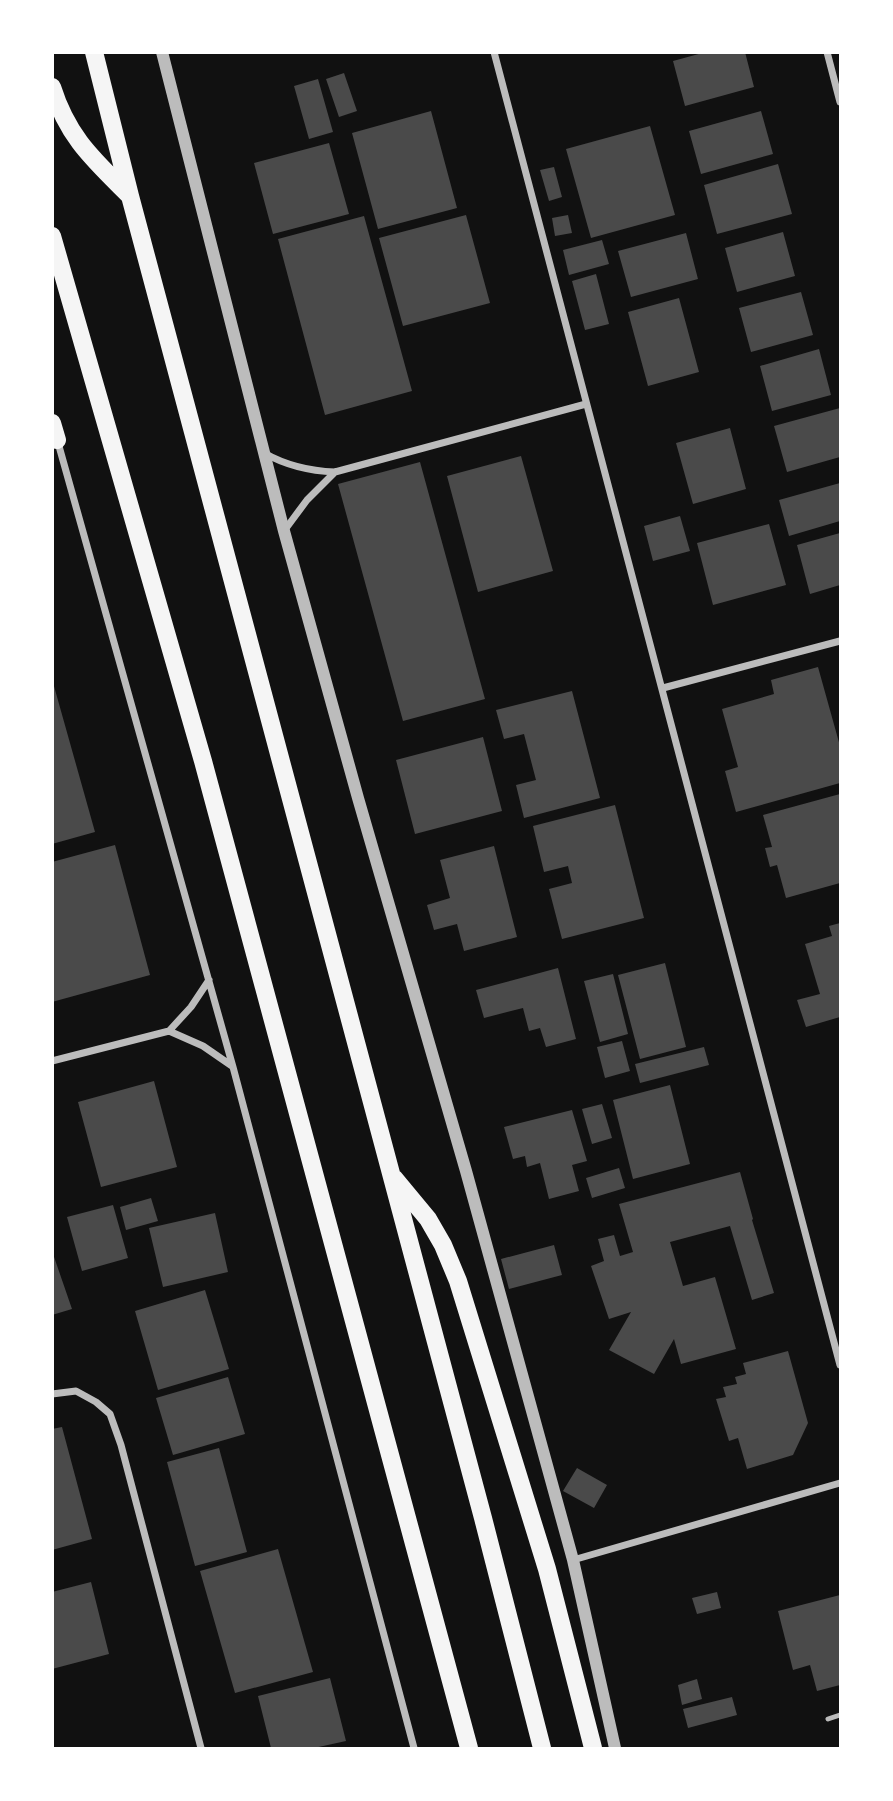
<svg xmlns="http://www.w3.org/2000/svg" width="893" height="1801" font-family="'Public Sans',sans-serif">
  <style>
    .building { fill: #4a4a4a }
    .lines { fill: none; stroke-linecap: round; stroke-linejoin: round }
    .service { stroke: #bcbcbc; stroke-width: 5 }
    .minor { stroke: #bcbcbc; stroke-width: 7 }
    .tertiary { stroke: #bcbcbc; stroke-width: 12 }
    .primary { stroke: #f5f5f5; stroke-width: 18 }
  </style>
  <rect width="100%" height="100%" fill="#111"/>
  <path class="building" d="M706 52H745L754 87 685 106 673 61Z
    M344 73 357 111 339 117 326 79Z
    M318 79 333 132 309 139 294 86Z
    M431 111 457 208 378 229 352 133Z
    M761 111 773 154 701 174 689 131Z
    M650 126 675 215 591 238 566 149Z
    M329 143 349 214 273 234 254 163Z
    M778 164 792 214 717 234 704 185Z
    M554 167 562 197 549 201 540 170Z
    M466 215 490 303 403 326 379 238Z
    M568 215 572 233 555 236 552 218Z
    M364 216 412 391 325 415 278 239Z
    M783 232 795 276 737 292 725 248Z
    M686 233 698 279 631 297 618 251Z
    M602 240 609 264 569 275 563 250Z
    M596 274 609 324 585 330 572 281Z
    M801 292 813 335 751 352 739 308Z
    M679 298 699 372 648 386 628 312Z
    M819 349 831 395 772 411 760 366Z
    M840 408V457L787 472 774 426Z
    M730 428 746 489 693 504 676 443Z
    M521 456 553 571 478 592 447 476Z
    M420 462 485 699 403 721 338 484Z
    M840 483V521L789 536 779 500Z
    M680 516 690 551 653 561 644 526Z
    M769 524 786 585 713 605 697 543Z
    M840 533V585L810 594 797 545Z
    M818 667 840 746V783L736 812 725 771 738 767 722 709 774 694 771 680Z
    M52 679 95 832 52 844Z
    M572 691 600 798 524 818 516 785 536 780 524 734 504 739 496 710Z
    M483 737 502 811 415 834 396 760Z
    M840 794V883L786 898 777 865 770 867 765 848 772 847 763 815Z
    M615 805 644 918 562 939 549 889 572 883 568 866 544 872 533 826Z
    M115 845 150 975 52 1002V862Z
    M494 846 517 937 464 951 457 924 434 930 427 905 450 898 440 860Z
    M840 923V1017L806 1027 797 1000 820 994 805 944 832 936 829 926Z
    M665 963 686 1047 640 1059 618 975Z
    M558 968 576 1039 546 1047 540 1028 529 1031 523 1008 484 1018 476 990Z
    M613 974 628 1034 600 1042 584 981Z
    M622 1041 630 1071 605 1078 597 1047Z
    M704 1047 709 1065 640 1083 635 1064Z
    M154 1081 177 1167 101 1187 78 1102Z
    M670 1085 690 1164 633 1179 613 1100Z
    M602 1104 612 1138 592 1144 582 1109Z
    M572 1110 587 1161 572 1165 579 1191 549 1199 540 1163 527 1167 525 1156 513 1159 504 1127Z
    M619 1168 625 1188 592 1198 586 1178Z
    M740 1172 753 1219 752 1220 774 1293 752 1300 730 1226 670 1242 683 1286 715 1277 736 1349 681 1364 674 1339 654 1374 609 1350 631 1312 609 1319 591 1266 604 1261 598 1239 614 1235 620 1256 633 1252 619 1204Z
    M151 1198 158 1221 126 1230 120 1207Z
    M113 1205 128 1258 82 1271 67 1217Z
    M215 1213 228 1272 163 1287 149 1228Z
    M554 1245 562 1275 509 1289 501 1259Z
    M52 1251 72 1309 52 1315Z
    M205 1290 229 1369 158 1390 135 1311Z
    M788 1351 808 1423 793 1455 747 1469 738 1438 729 1441 716 1399 726 1397 723 1387 737 1384 735 1377 746 1374 743 1363Z
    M228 1377 245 1434 173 1455 156 1398Z
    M62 1427 92 1539 52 1550V1429Z
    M219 1448 247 1552 195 1566 167 1462Z
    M577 1468 607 1485 594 1508 563 1491Z
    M278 1549 313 1672 235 1693 200 1571Z
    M91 1582 109 1654 52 1669V1592Z
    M717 1592 721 1608 697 1614 692 1598Z
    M840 1595V1685L817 1691 810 1665 793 1670 778 1611Z
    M330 1678 346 1741 314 1748H271L258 1696Z
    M697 1679 702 1699 682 1705 678 1685Z
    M732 1697 737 1715 688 1728 683 1709Z"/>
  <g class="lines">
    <path class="service" d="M828 1719 840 1715"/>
    <path class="minor" d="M494 52 840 1365
      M827 52 840 102
      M57 439 233 1067 414 1748
      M264 453C287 466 309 471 335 472L586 404
      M284 531 307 500 335 472
      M663 688 840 641
      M169 1031 203 1046 232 1066
      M52 1061 169 1031 191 1007 209 980
      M52 1394 76 1391 96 1402 110 1414 121 1445 201 1748
      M573 1560 840 1483"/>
    <path class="tertiary" d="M162 52 284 531 358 798 466 1171 573 1560 615 1748"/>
    <path class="primary" d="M94 52 130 196 483 1518 542 1748
      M52 87C68 138 94 160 130 196
      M52 236 203 761 469 1748
      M52 423 57 440
      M394 1178 428 1219 443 1245 458 1281 547 1569 593 1748"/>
  </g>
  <rect width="893" height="1801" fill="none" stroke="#ffffff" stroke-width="108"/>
</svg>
